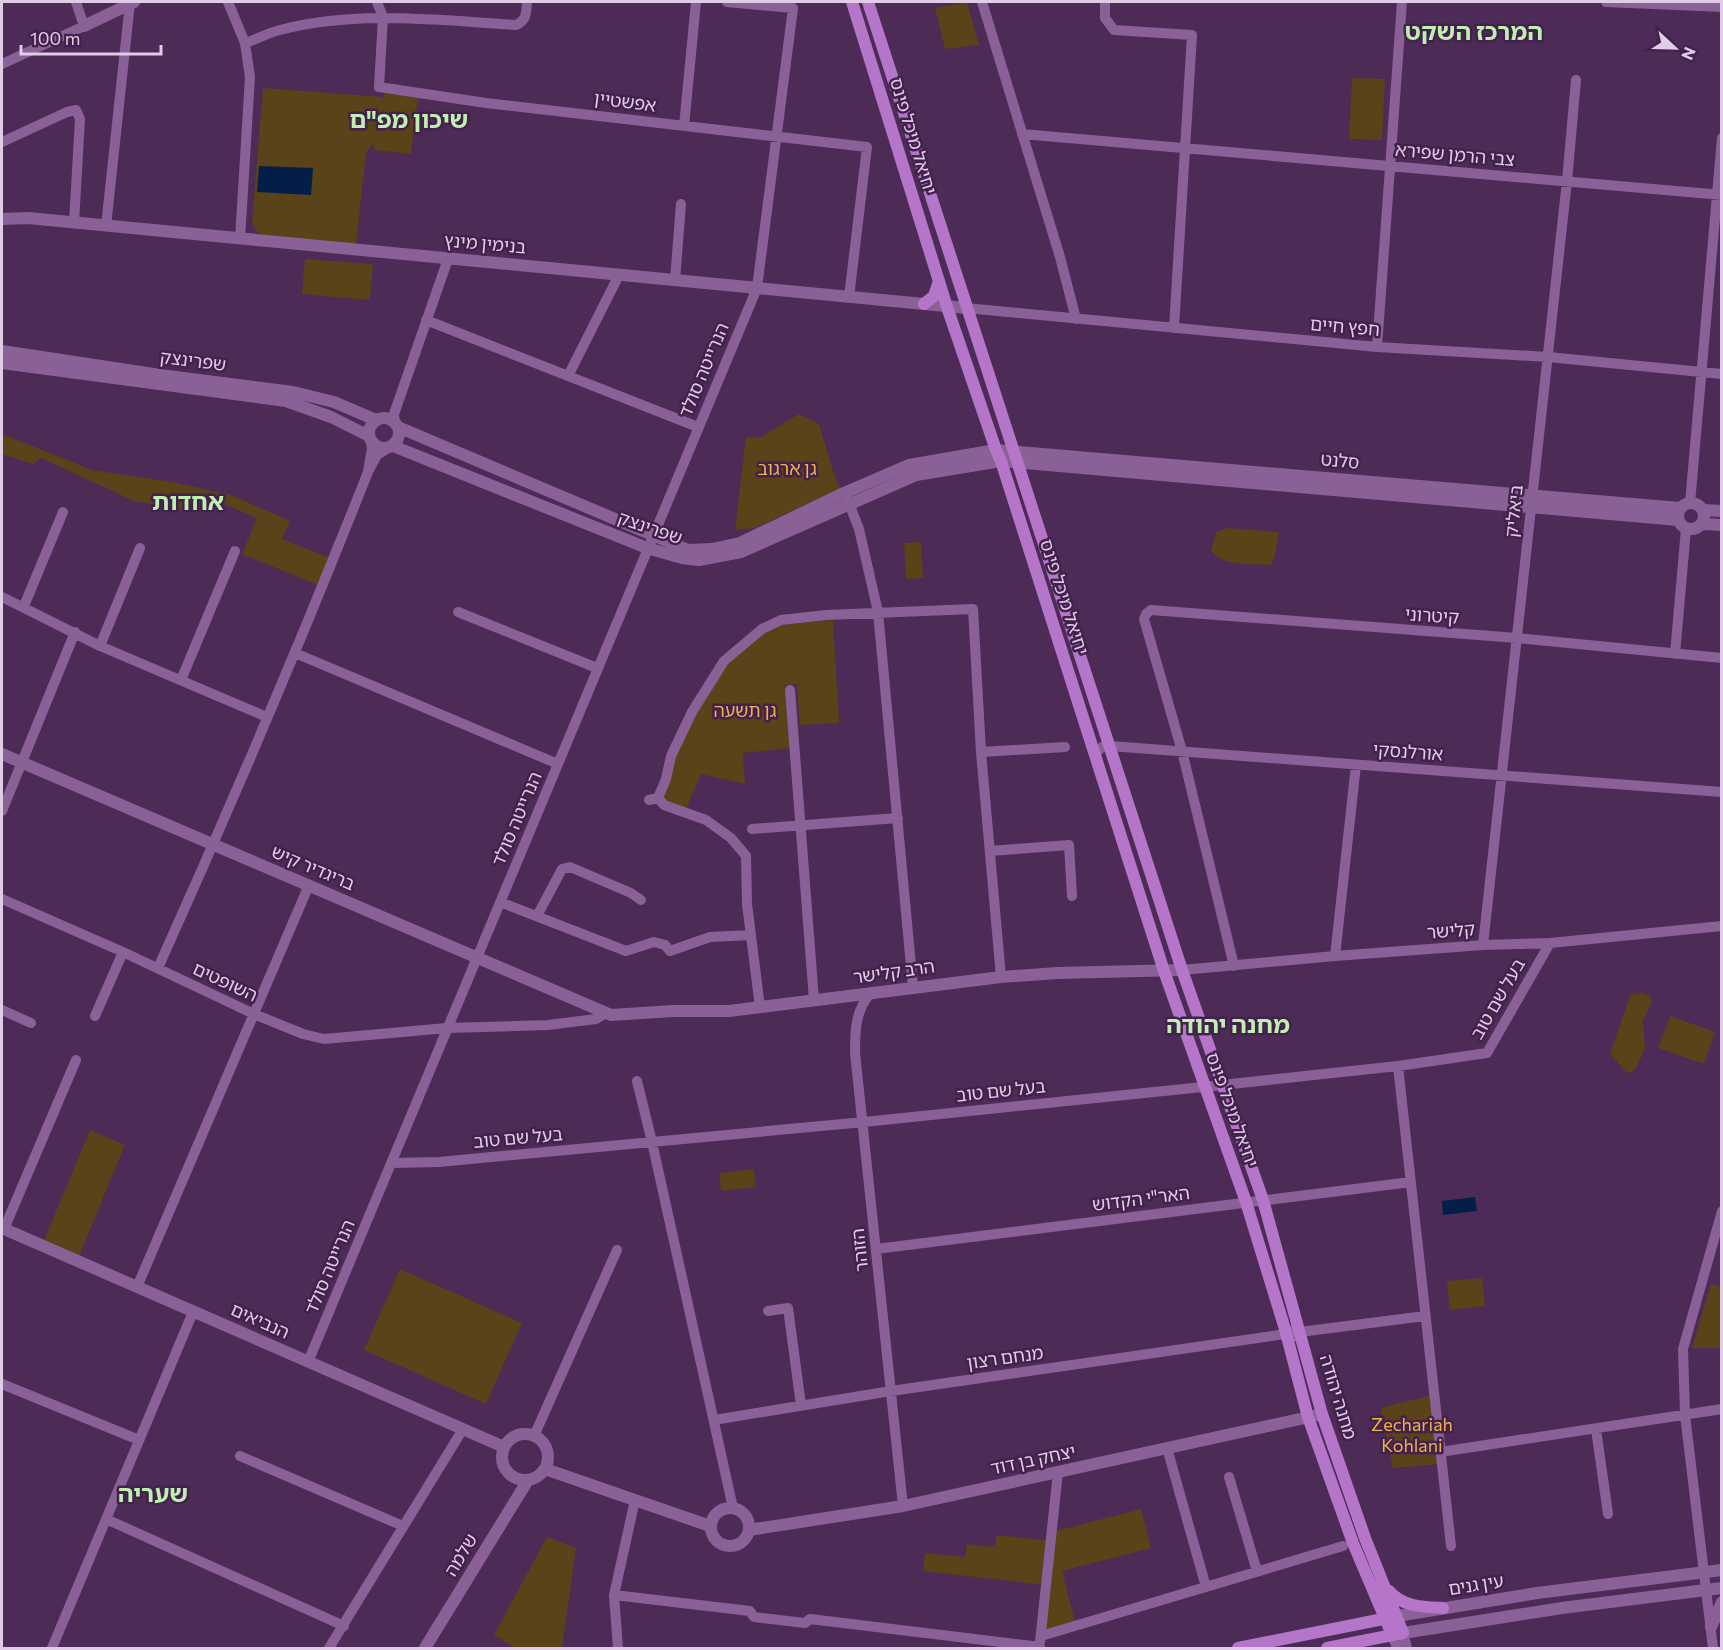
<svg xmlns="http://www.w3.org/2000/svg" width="1723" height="1650" font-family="Commissioner,'Noto Sans Hebrew',sans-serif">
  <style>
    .green { fill: #5a4219 }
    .water { fill: #031f49 }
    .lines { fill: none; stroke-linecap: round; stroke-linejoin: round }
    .minor { stroke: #8a6196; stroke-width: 10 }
    .tertiary { stroke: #8a6196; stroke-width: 12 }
    .secondary { stroke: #b575c8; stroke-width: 12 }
    .labels { text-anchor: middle; stroke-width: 5; stroke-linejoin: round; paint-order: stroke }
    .street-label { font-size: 18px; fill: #e0cce6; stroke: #42214c }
    .park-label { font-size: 18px; fill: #f0b34a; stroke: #42214c }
    .district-label { font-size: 24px; font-weight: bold; fill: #bff0af; stroke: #42214c }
  </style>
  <rect width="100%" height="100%" fill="#4d2b57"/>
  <path class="green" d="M967 2 979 45 945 49 935 8Z
    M1352 78 1385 79 1382 140 1349 139Z
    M263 88 382 97V103L384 93 418 97 411 154 374 150V142L366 153 356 244 266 236 259 234 252 224Z
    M305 259 373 264 370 300 302 294Z
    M799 414 819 424 833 471 840 489 755 528 735 530 746 437 759 438Z
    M2 434 92 470 172 482 231 495 290 521 282 539 330 558 318 585 242 554 257 518 212 499 205 513 134 501 41 458 33 464 2 454Z
    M1228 528 1279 532 1275 555 1271 565C1251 564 1225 567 1211 551L1216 532Z
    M921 542 923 578 906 579 904 543Z
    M833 620 839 723 800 725 797 684 785 685 790 748 743 753 745 784 701 774 686 809 666 802 662 798 674 758 694 715 726 663 765 632 780 625Z
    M1641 992 1650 996 1652 1001 1643 1021 1645 1049 1636 1068 1632 1072 1627 1073 1610 1054 1631 993 1639 995Z
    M1670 1016 1715 1032 1704 1064 1658 1048Z
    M90 1130 125 1145 77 1261 42 1245Z
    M754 1169 756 1187 721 1191 719 1173Z
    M400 1269 522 1323 486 1404 364 1350Z
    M1482 1278 1485 1306 1450 1310 1447 1281Z
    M1711 1284 1721 1287V1348H1692Z
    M1432 1395 1440 1464 1393 1468 1381 1408Z
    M1141 1509 1151 1548 1062 1571 1076 1626 1041 1636 1046 1585 923 1571 925 1553 965 1557 967 1544 995 1547 997 1535 1051 1541 1052 1532Z
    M547 1537 576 1548 562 1648H515L494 1635Z"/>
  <path class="water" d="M259 166 313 168 311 195 257 192Z
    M1475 1197 1477 1211 1443 1215 1442 1201Z"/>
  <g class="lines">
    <path class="minor" d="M228 2 245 43 250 77 240 239
      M377 2 383 17 379 87 486 103 867 147 849 297
      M982 2 1060 257 1076 319
      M1105 2V18L1114 30 1192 35 1174 328
      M1606 2 1722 7
      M245 43C257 39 268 33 280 30 357 10 437 20 516 25 527 20 526 13 527 2
      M2 64 84 26 76 2
      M684 126 696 2
      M1022 134 1722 195
      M2 142 67 112 76 110 80 119 74 223
      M106 226 130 3
      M675 280 681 204
      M966 308 1377 347 1548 357 1722 374
      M426 320 698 427
      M1377 347 1402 2
      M568 376 619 275
      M395 423 394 414 448 259
      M371 441 372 448 368 472 377 455 388 448
      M847 498 859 529 878 612 913 987
      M1690 503 1722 138
      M2 597 100 646 267 717
      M24 606 63 512
      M458 612 597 668
      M100 646 140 548
      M295 653 558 764
      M1675 654 1686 529
      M181 680 235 551
      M790 690 814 1000
      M981 752 1065 747
      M1095 754 1102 747 1110 746 1722 792
      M658 798 664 805 706 820 731 838 746 856 747 904 760 1007
      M649 800 658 798 666 779 671 756 692 712 724 661 762 629 781 620 826 615 973 609 981 752 1001 977
      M2 811 75 632
      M752 829 898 818
      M990 851 1069 845 1072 896
      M2 899 123 952 254 1014 303 1034 324 1039 447 1028 548 1025 596 1019 606 1013
      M500 902 626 951 654 942 665 945 670 951 710 937 751 935
      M537 916 562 869 570 867 631 893 641 900
      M1483 945 1567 181 1576 80
      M1335 956 1356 765
      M1234 966 1182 751 1144 619 1146 614 1151 610 1517 638 1722 658
      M158 968C232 804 302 639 368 472
      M1182 970 1335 956 1483 945 1550 943 1722 926
      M870 994C855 1011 855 1032 855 1053L903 1506
      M2 1010 31 1023
      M95 1016 123 952
      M1398 1066 1451 1546
      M637 1081 652 1142 733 1508
      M391 1163 439 1162 864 1122 1222 1085 1398 1066 1487 1053 1550 943
      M4 1229 76 1060
      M876 1249 1411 1182
      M137 1287 309 885
      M768 1311 788 1308 801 1405
      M1293 1337 1300 1332 1425 1316
      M308 1362 757 288 793 8 727 2
      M2 1384 139 1440
      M714 1420 891 1391 1286 1334 1294 1330
      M1596 1429 1608 1514
      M534 1436 617 1250
      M1167 1448 1206 1587
      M1440 1452 1722 1409
      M240 1456 403 1526
      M1229 1477 1257 1571
      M106 1519 344 1626
      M614 1595 750 1611 754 1617 805 1623 810 1619 1040 1647
      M1403 1633 1407 1648
      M1392 1635 1397 1648
      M1041 1636 1343 1546
      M1040 1642 1058 1472
      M52 1648 193 1312
      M329 1648 463 1429
      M618 1648 614 1595 635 1500
      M1713 1648 1685 1415 1683 1349 1722 1211"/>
    <path class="tertiary" d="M84 26 134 2
      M2 219 28 218 966 308
      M2 351 160 375 293 392 334 402 376 420
      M2 363 286 401 331 417 369 436
      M369 433a15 15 0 1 1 30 0a15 15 0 1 1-30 0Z
      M398 427 688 550 712 549 740 543 844 493 909 465 996 450 1680 508
      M393 446 647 548 682 558 699 560 741 552 916 475 1001 461 1678 520
      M1678 516a13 13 0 1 1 26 0a13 13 0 1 1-26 0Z
      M1703 510 1722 511
      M1702 524 1722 525
      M2 754 611 1015 673 1011H729L1001 977 1057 973 1182 970
      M2 1228 504 1447
      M502 1457a23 23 0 1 1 46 0a23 23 0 1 1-46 0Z
      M545 1469 710 1526
      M711 1527a19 19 0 1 1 38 0a19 19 0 1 1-38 0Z
      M749 1530 903 1506 1318 1415
      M1397 1616 1537 1593 1722 1570
      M1711 1627 1722 1602
      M1403 1633 1562 1608 1722 1588
      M425 1648 528 1480"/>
    <path class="secondary" d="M852 2 947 307 996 450 1001 461 1164 971 1246 1202 1285 1329 1308 1417 1353 1543 1392 1635
      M868 2 1182 970 1263 1200 1322 1414 1365 1538 1403 1633 1327 1648
      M924 304 934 296 939 281
      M1389 1591C1403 1607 1423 1607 1443 1608
      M1238 1648 1393 1617"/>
  </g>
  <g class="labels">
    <g class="street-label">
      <text transform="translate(625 102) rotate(7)" y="6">אפשטיין</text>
      <text transform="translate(913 136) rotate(73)" y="6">יחיאל מיכל פינס</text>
      <text transform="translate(1455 155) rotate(5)" y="6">צבי הרמן שפירא</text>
      <text transform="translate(485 244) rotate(5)" y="6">בנימין מינץ</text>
      <text transform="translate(1345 327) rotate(5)" y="6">חפץ חיים</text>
      <text transform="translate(193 361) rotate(7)" y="6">שפרינצק</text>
      <text transform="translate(704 370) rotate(-67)" y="6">הנרייטה סולד</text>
      <text transform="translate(1340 461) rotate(5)" y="6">סלנט</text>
      <text transform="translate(1514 511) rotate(-84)" y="6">ביאליק</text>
      <text transform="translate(650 528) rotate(19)" y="6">שפרינצק</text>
      <text transform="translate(1064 597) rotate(72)" y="6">יחיאל מיכל פינס</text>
      <text transform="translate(1432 616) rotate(4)" y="6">קיטרוני</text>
      <text transform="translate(1408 752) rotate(4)" y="6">אורלנסקי</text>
      <text transform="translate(517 819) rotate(-67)" y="6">הנרייטה סולד</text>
      <text transform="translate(313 868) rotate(23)" y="6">בריגדיר קיש</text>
      <text transform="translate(1451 931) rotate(-4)" y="6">קלישר</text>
      <text transform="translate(894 972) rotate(-8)" y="6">הרב קלישר</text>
      <text transform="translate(225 982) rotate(25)" y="6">השופטים</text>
      <text transform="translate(1498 999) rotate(-60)" y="6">בעל שם טוב</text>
      <text transform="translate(1001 1091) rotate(-6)" y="6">בעל שם טוב</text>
      <text transform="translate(1232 1110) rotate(70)" y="6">יחיאל מיכל פינס</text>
      <text transform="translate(518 1138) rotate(-5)" y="6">בעל שם טוב</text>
      <text transform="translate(1141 1199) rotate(-7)" y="6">האר"י הקדוש</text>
      <text transform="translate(860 1250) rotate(-96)" y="6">הזוהר</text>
      <text transform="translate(330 1267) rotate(-67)" y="6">הנרייטה סולד</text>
      <text transform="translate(260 1321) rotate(24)" y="6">הנביאים</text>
      <text transform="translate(1005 1358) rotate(-8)" y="6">מנחם רצון</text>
      <text transform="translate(1338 1397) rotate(73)" y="6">מחנה יהודה</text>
      <text transform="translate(1033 1460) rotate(-12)" y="6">יצחק בן דוד</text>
      <text transform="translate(461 1555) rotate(-59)" y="6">שלמה</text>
      <text transform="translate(1476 1585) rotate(-9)" y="6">עין גנים</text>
    </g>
    <g class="park-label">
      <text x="787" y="475">גן ארגוב</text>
      <text x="745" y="717">גן תשעה</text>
      <text x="1412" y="1431">Zechariah<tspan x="1412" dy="21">Kohlani</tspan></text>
    </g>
    <g class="district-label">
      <text x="1474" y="40">המרכז השקט</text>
      <text x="409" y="128">שיכון מפ"ם</text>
      <text x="188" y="510">אחדות</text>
      <text x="1228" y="1033">מחנה יהודה</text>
      <text x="153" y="1502">שעריה</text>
    </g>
  </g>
  <rect width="1723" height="1650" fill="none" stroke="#e0cce6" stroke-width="6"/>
  <g transform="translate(1675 48) rotate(112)" stroke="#42214c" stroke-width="4.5" paint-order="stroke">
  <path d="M0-4.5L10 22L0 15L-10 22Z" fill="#e0cce6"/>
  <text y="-9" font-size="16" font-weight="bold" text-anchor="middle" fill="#e0cce6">N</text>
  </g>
  <path d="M21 45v9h140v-9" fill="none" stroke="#e0cce6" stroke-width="3"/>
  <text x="30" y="45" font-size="18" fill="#e0cce6" stroke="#42214c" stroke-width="4.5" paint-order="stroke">100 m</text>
</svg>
